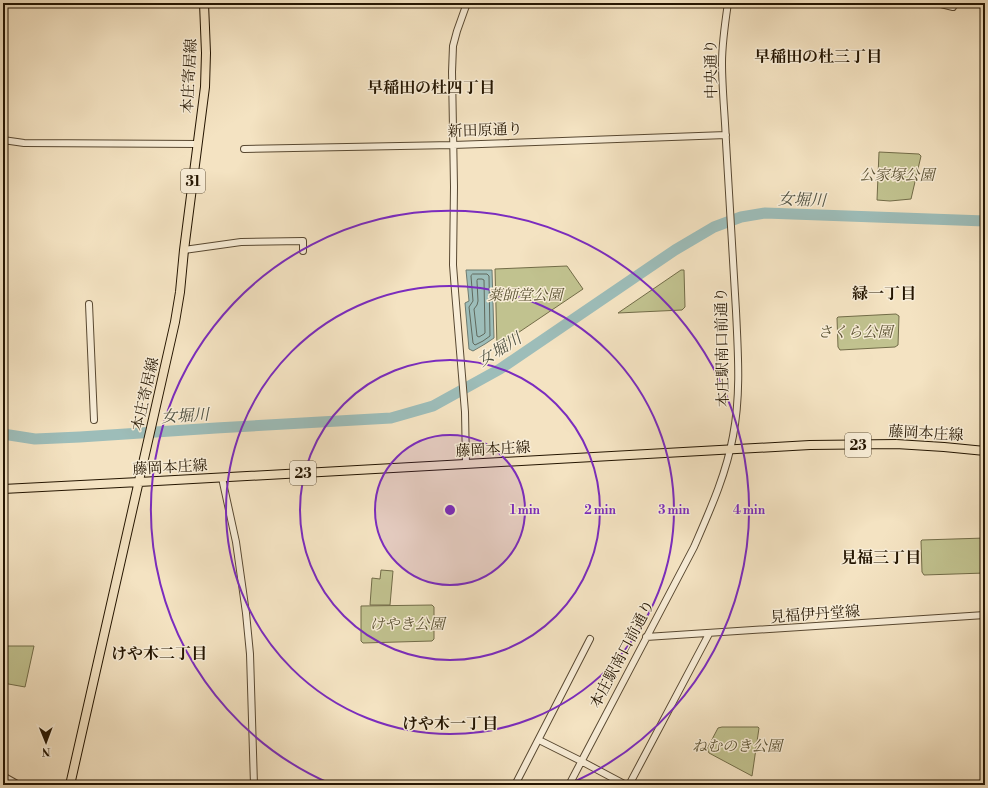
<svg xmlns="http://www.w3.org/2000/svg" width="988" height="788" font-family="'Libre Bodoni','Noto Serif JP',serif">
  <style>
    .green { fill: #c1c28f; stroke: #726c48 }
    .water { fill: #9dbdb9; stroke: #6d7a6f }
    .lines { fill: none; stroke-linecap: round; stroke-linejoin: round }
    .shore { stroke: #60695d; stroke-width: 1 }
    .river { stroke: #9dbdb9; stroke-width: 11 }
    .minor-casing { stroke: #584831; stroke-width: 8 }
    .major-casing { stroke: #241501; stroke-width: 10 }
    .minor { stroke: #f8edd7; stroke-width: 6 }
    .major { stroke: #f4e3c2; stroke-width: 8 }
    .ring { fill: none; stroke: #7b2cbf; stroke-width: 2 }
    .labels { text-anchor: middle; stroke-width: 3; stroke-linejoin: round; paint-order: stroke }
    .shield { fill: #f8edd7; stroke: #645641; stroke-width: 1 }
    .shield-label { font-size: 14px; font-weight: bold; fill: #241501 }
    .street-label { font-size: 15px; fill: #241501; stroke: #f8edd7 }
    .park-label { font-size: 15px; font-style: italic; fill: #5b5233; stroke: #f8edd7 }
    .neighbourhood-label { font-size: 16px; font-weight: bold; fill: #241501; stroke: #f8edd7 }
    .water-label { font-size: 16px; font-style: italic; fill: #4e5041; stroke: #f8edd7 }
    .centre { fill: #7b2cbf; stroke: #f8edd7; stroke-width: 2 }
    .ring-label { font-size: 12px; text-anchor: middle; font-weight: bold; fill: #7b2cbf; stroke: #f8edd7; stroke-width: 3; stroke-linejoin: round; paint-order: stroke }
  </style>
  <rect width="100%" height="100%" fill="#f4e3c2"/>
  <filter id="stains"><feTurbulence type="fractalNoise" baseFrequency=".005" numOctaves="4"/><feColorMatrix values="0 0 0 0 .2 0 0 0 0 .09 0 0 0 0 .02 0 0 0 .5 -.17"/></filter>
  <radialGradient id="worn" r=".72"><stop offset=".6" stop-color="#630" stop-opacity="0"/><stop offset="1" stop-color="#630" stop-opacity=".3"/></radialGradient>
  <path class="green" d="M879 152 919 154 921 156 911 199 890 201 877 200Z
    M567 266 583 289 497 347 495 269Z
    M681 270H684L685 307 682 310 618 313Z
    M896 314 899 316 898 345 895 347 840 350 838 347 837 318 838 317Z
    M985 538V573L924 575 922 572 921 541 922 540Z
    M381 570 393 571 390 605H370L372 578 380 579Z
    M432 605 434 607V639L432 641 363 643 361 641V606Z
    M3 646H34L25 687 3 683Z
    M722 727H758L759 728 752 776 709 753 707 749 718 728Z"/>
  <path class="water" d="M466 270H492L494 338 485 344 473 351 469 349 465 303 469 301Z"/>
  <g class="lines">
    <path class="shore" d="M473 274H487L489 276 490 336 483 341 475 345 473 343 469 307 473 301 471 276Z
      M478 279H482L484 280 485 333 484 334 479 337 477 336 474 309 477 305 478 301 477 281Z"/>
    <path class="river" d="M3 434 35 439 80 437 216 428 391 418 433 406 500 369 675 250 714 227 741 217 765 213 985 221"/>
    <defs>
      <path id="minor" d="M937 3 953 7
        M3 140 24 143 198 144
        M244 149 453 145 726 135
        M184 250 241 242 303 241V251
        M89 304 94 420
        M466 464 465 412 455 291 453 265 454 187 452 72 453 46 457 31 467 3
        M222 478 236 542 246 613 250 654 254 785
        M646 637 985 615
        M539 740 581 761 626 785
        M3 776 19 785
        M515 785 590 639
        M569 785 694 547C710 510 726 475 733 436 741 395 738 353 736 311 733 255 729 198 726 142 725 116 722 89 722 63 722 43 725 23 728 3
        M629 785 709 634"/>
      <path id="major" d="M3 489 139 482 810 445 896 444 944 447 985 451
        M70 785 175 322 180 292 184 250 205 87 206 53 204 3"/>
    </defs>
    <use href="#minor" class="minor-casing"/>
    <use href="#major" class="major-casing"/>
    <use href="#minor" class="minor"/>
    <use href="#major" class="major"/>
  </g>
  <circle cx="450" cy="510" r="75" fill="#7b2cbf" fill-opacity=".12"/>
  <g class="ring">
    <circle cx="450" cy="510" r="75"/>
    <circle cx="450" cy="510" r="150"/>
    <circle cx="450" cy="510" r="224"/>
    <path d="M331 784A299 299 0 1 1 569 784"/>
  </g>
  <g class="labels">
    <g class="shield">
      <rect x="181" y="169" width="24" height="24" rx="3"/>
      <rect x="845" y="433" width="26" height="24" rx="3"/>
      <rect x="290" y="461" width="26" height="24" rx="3"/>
    </g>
    <g class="shield-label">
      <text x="193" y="186">31</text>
      <text x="858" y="450">23</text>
      <text x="303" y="478">23</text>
    </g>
    <g class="street-label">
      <text transform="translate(711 69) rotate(-91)" y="5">中央通り</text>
      <text transform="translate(189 76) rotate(-87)" y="5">本庄寄居線</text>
      <text transform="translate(485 130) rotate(-2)" y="5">新田原通り</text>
      <text transform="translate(722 347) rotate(-91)" y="5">本庄駅南口前通り</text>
      <text transform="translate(145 394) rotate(-77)" y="5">本庄寄居線</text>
      <text transform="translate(926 433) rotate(3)" y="5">藤岡本庄線</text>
      <text transform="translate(493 449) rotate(-3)" y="5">藤岡本庄線</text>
      <text transform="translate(170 467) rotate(-3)" y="5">藤岡本庄線</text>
      <text transform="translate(815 614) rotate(-4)" y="5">見福伊丹堂線</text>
      <text transform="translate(622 654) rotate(-62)" y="5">本庄駅南口前通り</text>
    </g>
    <g class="park-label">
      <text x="897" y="180">公家塚公園</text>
      <text x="525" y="300">薬師堂公園</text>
      <text x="855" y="337">さくら公園</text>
      <text x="407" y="629">けやき公園</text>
      <text x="737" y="751">ねむのき公園</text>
    </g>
    <g class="neighbourhood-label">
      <text x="818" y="62">早稲田の杜三丁目</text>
      <text x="431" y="93">早稲田の杜四丁目</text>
      <text x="884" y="299">緑一丁目</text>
      <text x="881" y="563">見福三丁目</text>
      <text x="159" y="659">けや木二丁目</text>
      <text x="450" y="729">けや木一丁目</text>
    </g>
    <g class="water-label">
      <text transform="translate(802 199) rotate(2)" y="6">女堀川</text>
      <text transform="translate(499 349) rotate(-32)" y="6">女堀川</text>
      <text transform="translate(185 415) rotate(-3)" y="6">女堀川</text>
    </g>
  </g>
  <circle cx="450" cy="510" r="6" class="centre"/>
  <g class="ring-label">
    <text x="525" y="514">1 min</text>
    <text x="600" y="514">2 min</text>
    <text x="674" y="514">3 min</text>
    <text x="749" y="514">4 min</text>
  </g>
  <rect width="988" height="788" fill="none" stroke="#f4e3c2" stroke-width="16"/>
  <rect x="4" y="4" width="980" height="780" fill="none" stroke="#241501" stroke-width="2"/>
  <rect x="8" y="8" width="972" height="772" fill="none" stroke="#241501"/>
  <g transform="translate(46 742) rotate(179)" stroke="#f8edd7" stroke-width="3" paint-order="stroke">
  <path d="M0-3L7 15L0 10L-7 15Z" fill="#241501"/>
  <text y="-6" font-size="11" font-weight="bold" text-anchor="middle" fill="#241501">N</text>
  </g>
  <rect width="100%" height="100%" filter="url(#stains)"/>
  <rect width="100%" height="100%" fill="url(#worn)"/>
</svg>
